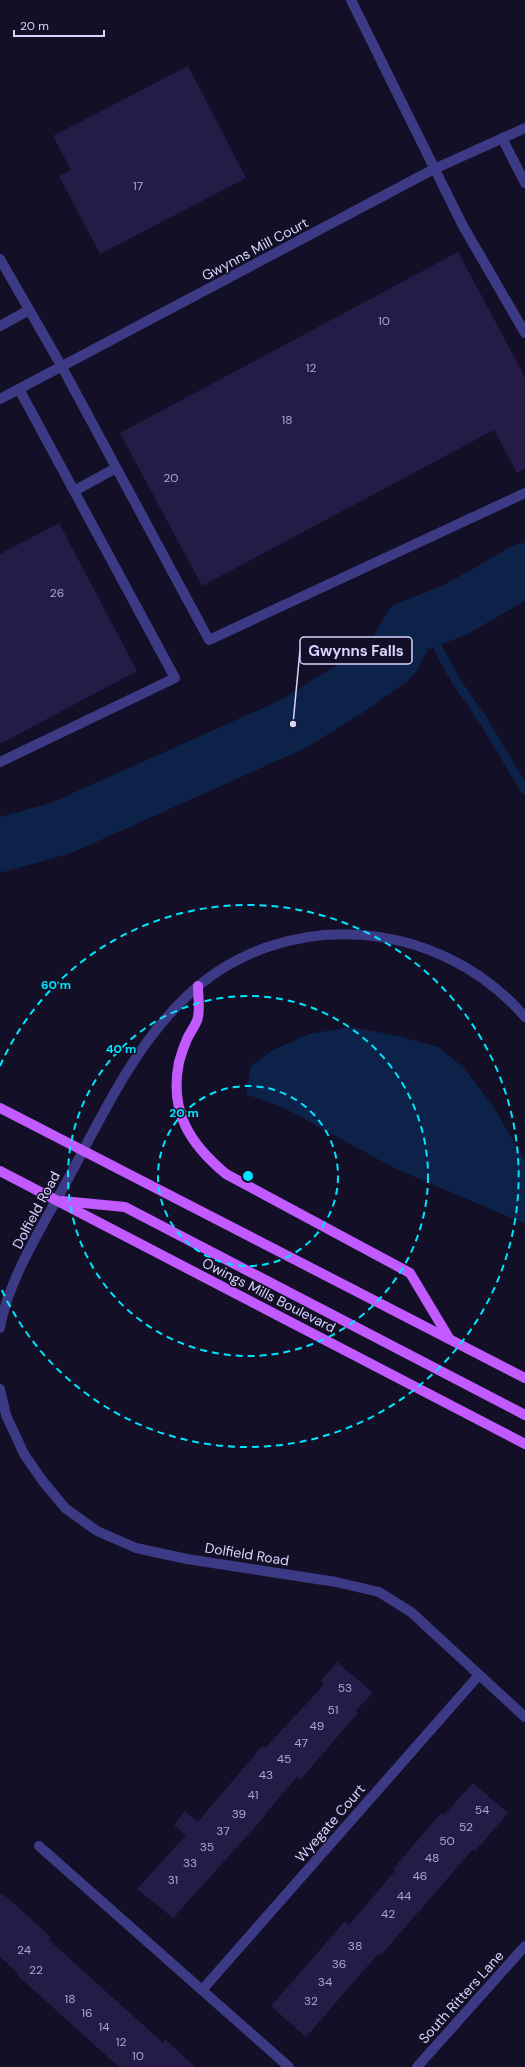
<svg xmlns="http://www.w3.org/2000/svg" width="525" height="2067" font-family="'DM Sans',sans-serif">
<style>
.water{fill:#0c2248}
.lines{fill:none;stroke-linecap:round;stroke-linejoin:round}
.stream{stroke:#0c2248;stroke-width:9}
.river{stroke:#0c2248;stroke-width:54}
.building{fill:#241b47}
.lane{stroke:#3d3a85;stroke-width:10}
.street{stroke:#3d3a85;stroke-width:10}
.primary{stroke:#c25bff;stroke-width:10}
.ring{fill:none;stroke:#00e5ff;stroke-width:2;stroke-dasharray:7 5}
.labels{text-anchor:middle;stroke-width:3;stroke-linejoin:round;paint-order:stroke}
.number-label{font-size:12px;fill:#aca6d1}
.street-label{font-size:14px;fill:#d9d4ff;stroke:#130f26}
.centre{fill:#00e5ff;stroke:#130f26;stroke-width:2}
.ring-label{font-size:12px;text-anchor:middle;font-weight:bold;fill:#00e5ff;stroke:#130f26;stroke-width:3;stroke-linejoin:round;paint-order:stroke}
.leader{fill:none;stroke:#d9d4ff;stroke-width:1.5}
.callout-dot{fill:#d9d4ff;stroke:#130f26;stroke-width:1.5}
.callout{fill:#130f26;stroke:#d9d4ff;stroke-width:1.5}
.callout-label{font-size:15px;text-anchor:middle;font-weight:bold;fill:#d9d4ff}
</style>
<rect width="100%" height="100%" fill="#130f26"/>
<path class="water" d="M 351,1027 L 399,1036 L 438,1047 L 464,1068 L 493,1106 L 525,1161 L 525,1224 L 394,1168 L 284,1108 L 246,1094 L 251,1066 L 273,1050 L 309,1034 Z"/>
<g class="lines">
<path class="stream" d="M 427,621 L 441,654 L 456,681 L 483,720 L 525,790"/>
<path class="river" d="M 0,845 L 61,828 L 293,724 L 348,690 L 392,659 L 409,628 L 455,610 L 525,570"/>
</g>
<g class="building">
<path d="M 188,66 L 246,178 L 100,254 L 59,176 L 71,170 L 53,136 Z"/>
<path d="M 458,252 L 525,377 L 525,469 L 517,473 L 494,430 L 202,586 L 120,433 Z"/>
<path d="M 59,523 L 137,671 L 0,744 L 0,554 Z"/>
<path d="M 337,1662 L 373,1693 L 356,1710 L 358,1713 L 300,1780 L 297,1777 L 265,1814 L 266,1815 L 173,1918 L 137,1889 L 186,1835 L 174,1825 L 185,1811 L 198,1822 L 262,1746 L 265,1748 L 324,1685 L 321,1681 Z"/>
<path d="M 473,1783 L 508,1813 L 475,1851 L 473,1849 L 381,1955 L 378,1954 L 306,2037 L 271,2006 L 345,1921 L 349,1925 L 395,1871 L 393,1869 L 441,1813 L 444,1815 Z"/>
<path d="M 2,1893 L 51,1937 L 49,1940 L 163,2043 L 165,2039 L 195,2067 L 119,2067 L 17,1975 L 18,1973 L 0,1957 L 0,1895 Z"/>
</g>
<g class="lines">
<g class="lane">
<path d="M 351,0 L 463,226 L 525,333"/>
<path d="M 502,138 L 525,183"/>
<path d="M 0,259 L 62,367 L 209,640 L 525,493"/>
<path d="M 0,326 L 29,310"/>
<path d="M 74,491 L 116,468"/>
<path d="M 0,762 L 175,678 L 19,389"/>
</g>
<g class="street">
<path d="M 0,399 L 434,169 L 525,128"/>
<path d="M 0,1328 C 8,1279 45,1222 68,1179 C 102,1116 134,1046 187,996 C 283,905 439,917 525,1017"/>
<path d="M 0,1389 L 6,1415 L 24,1454 L 42,1480 L 65,1508 L 97,1531 L 136,1548 L 187,1559 L 336,1582 L 379,1592 L 411,1612 L 525,1717"/>
<path d="M 39,1846 L 289,2067"/>
<path d="M 202,1990 L 479,1675"/>
<path d="M 417,2067 L 525,1946"/>
</g>
<g class="primary">
<path d="M 198,986 C 198,996 200,1008 198,1017 C 197,1024 190,1032 187,1039 C 184,1046 181,1055 179,1062 C 169,1112 190,1144 226,1174 L 410,1273 L 449,1338"/>
<path d="M 0,1108 L 525,1378"/>
<path d="M 0,1171 L 525,1444"/>
<path d="M 62,1201 L 125,1207 L 525,1415"/>
</g>
</g>
<g class="ring">
<circle cx="248" cy="1176" r="90"/>
<circle cx="248" cy="1176" r="180"/>
<path d="M0 1066A271 271 0 1 1 0 1286"/>
</g>
<g class="labels">
<g class="number-label">
<text x="138" y="190">17</text>
<text x="384" y="325">10</text>
<text x="311" y="372">12</text>
<text x="287" y="424">18</text>
<text x="171" y="482">20</text>
<text x="57" y="597">26</text>
<text x="345" y="1692">53</text>
<text x="333" y="1714">51</text>
<text x="317" y="1730">49</text>
<text x="301" y="1747">47</text>
<text x="284" y="1763">45</text>
<text x="266" y="1779">43</text>
<text x="253" y="1799">41</text>
<text x="482" y="1814">54</text>
<text x="239" y="1818">39</text>
<text x="466" y="1831">52</text>
<text x="223" y="1835">37</text>
<text x="447" y="1845">50</text>
<text x="207" y="1851">35</text>
<text x="432" y="1862">48</text>
<text x="190" y="1867">33</text>
<text x="420" y="1880">46</text>
<text x="173" y="1884">31</text>
<text x="404" y="1900">44</text>
<text x="388" y="1918">42</text>
<text x="355" y="1950">38</text>
<text x="24" y="1954">24</text>
<text x="339" y="1968">36</text>
<text x="36" y="1974">22</text>
<text x="325" y="1986">34</text>
<text x="70" y="2003">18</text>
<text x="311" y="2005">32</text>
<text x="87" y="2017">16</text>
<text x="104" y="2031">14</text>
<text x="121" y="2046">12</text>
<text x="138" y="2060">10</text>
</g>
<g class="street-label">
<text transform="translate(255 249) rotate(-28)" y="5">Gwynns Mill Court</text>
<text transform="translate(36 1210) rotate(-62)" y="5">Dolfield Road</text>
<text transform="translate(269 1295) rotate(27)" y="5">Owings Mills Boulevard</text>
<text transform="translate(247 1554) rotate(9)" y="5">Dolfield Road</text>
<text transform="translate(330 1823) rotate(-49)" y="5">Wyegate Court</text>
<text transform="translate(461 1997) rotate(-48)" y="5">South Ritters Lane</text>
</g>
</g>
<circle cx="248" cy="1176" r="6" class="centre"/>
<g class="ring-label">
<text x="56" y="989">60 m</text>
<text x="121" y="1053">40 m</text>
<text x="184" y="1117">20 m</text>
</g>
<path class="leader" d="M293 724L300 650"/>
<circle class="callout-dot" cx="293" cy="724" r="4"/>
<rect class="callout" x="300" y="637" width="112" height="27" rx="4"/>
<g class="callout-label">
<text x="356" y="656">Gwynns Falls</text>
</g>
<path d="M14 30v6h90v-6" fill="none" stroke="#d9d4ff" stroke-width="2"/>
<text x="20" y="30" font-size="12" fill="#d9d4ff" stroke="#130f26" stroke-width="3" paint-order="stroke">20 m</text>
</svg>
